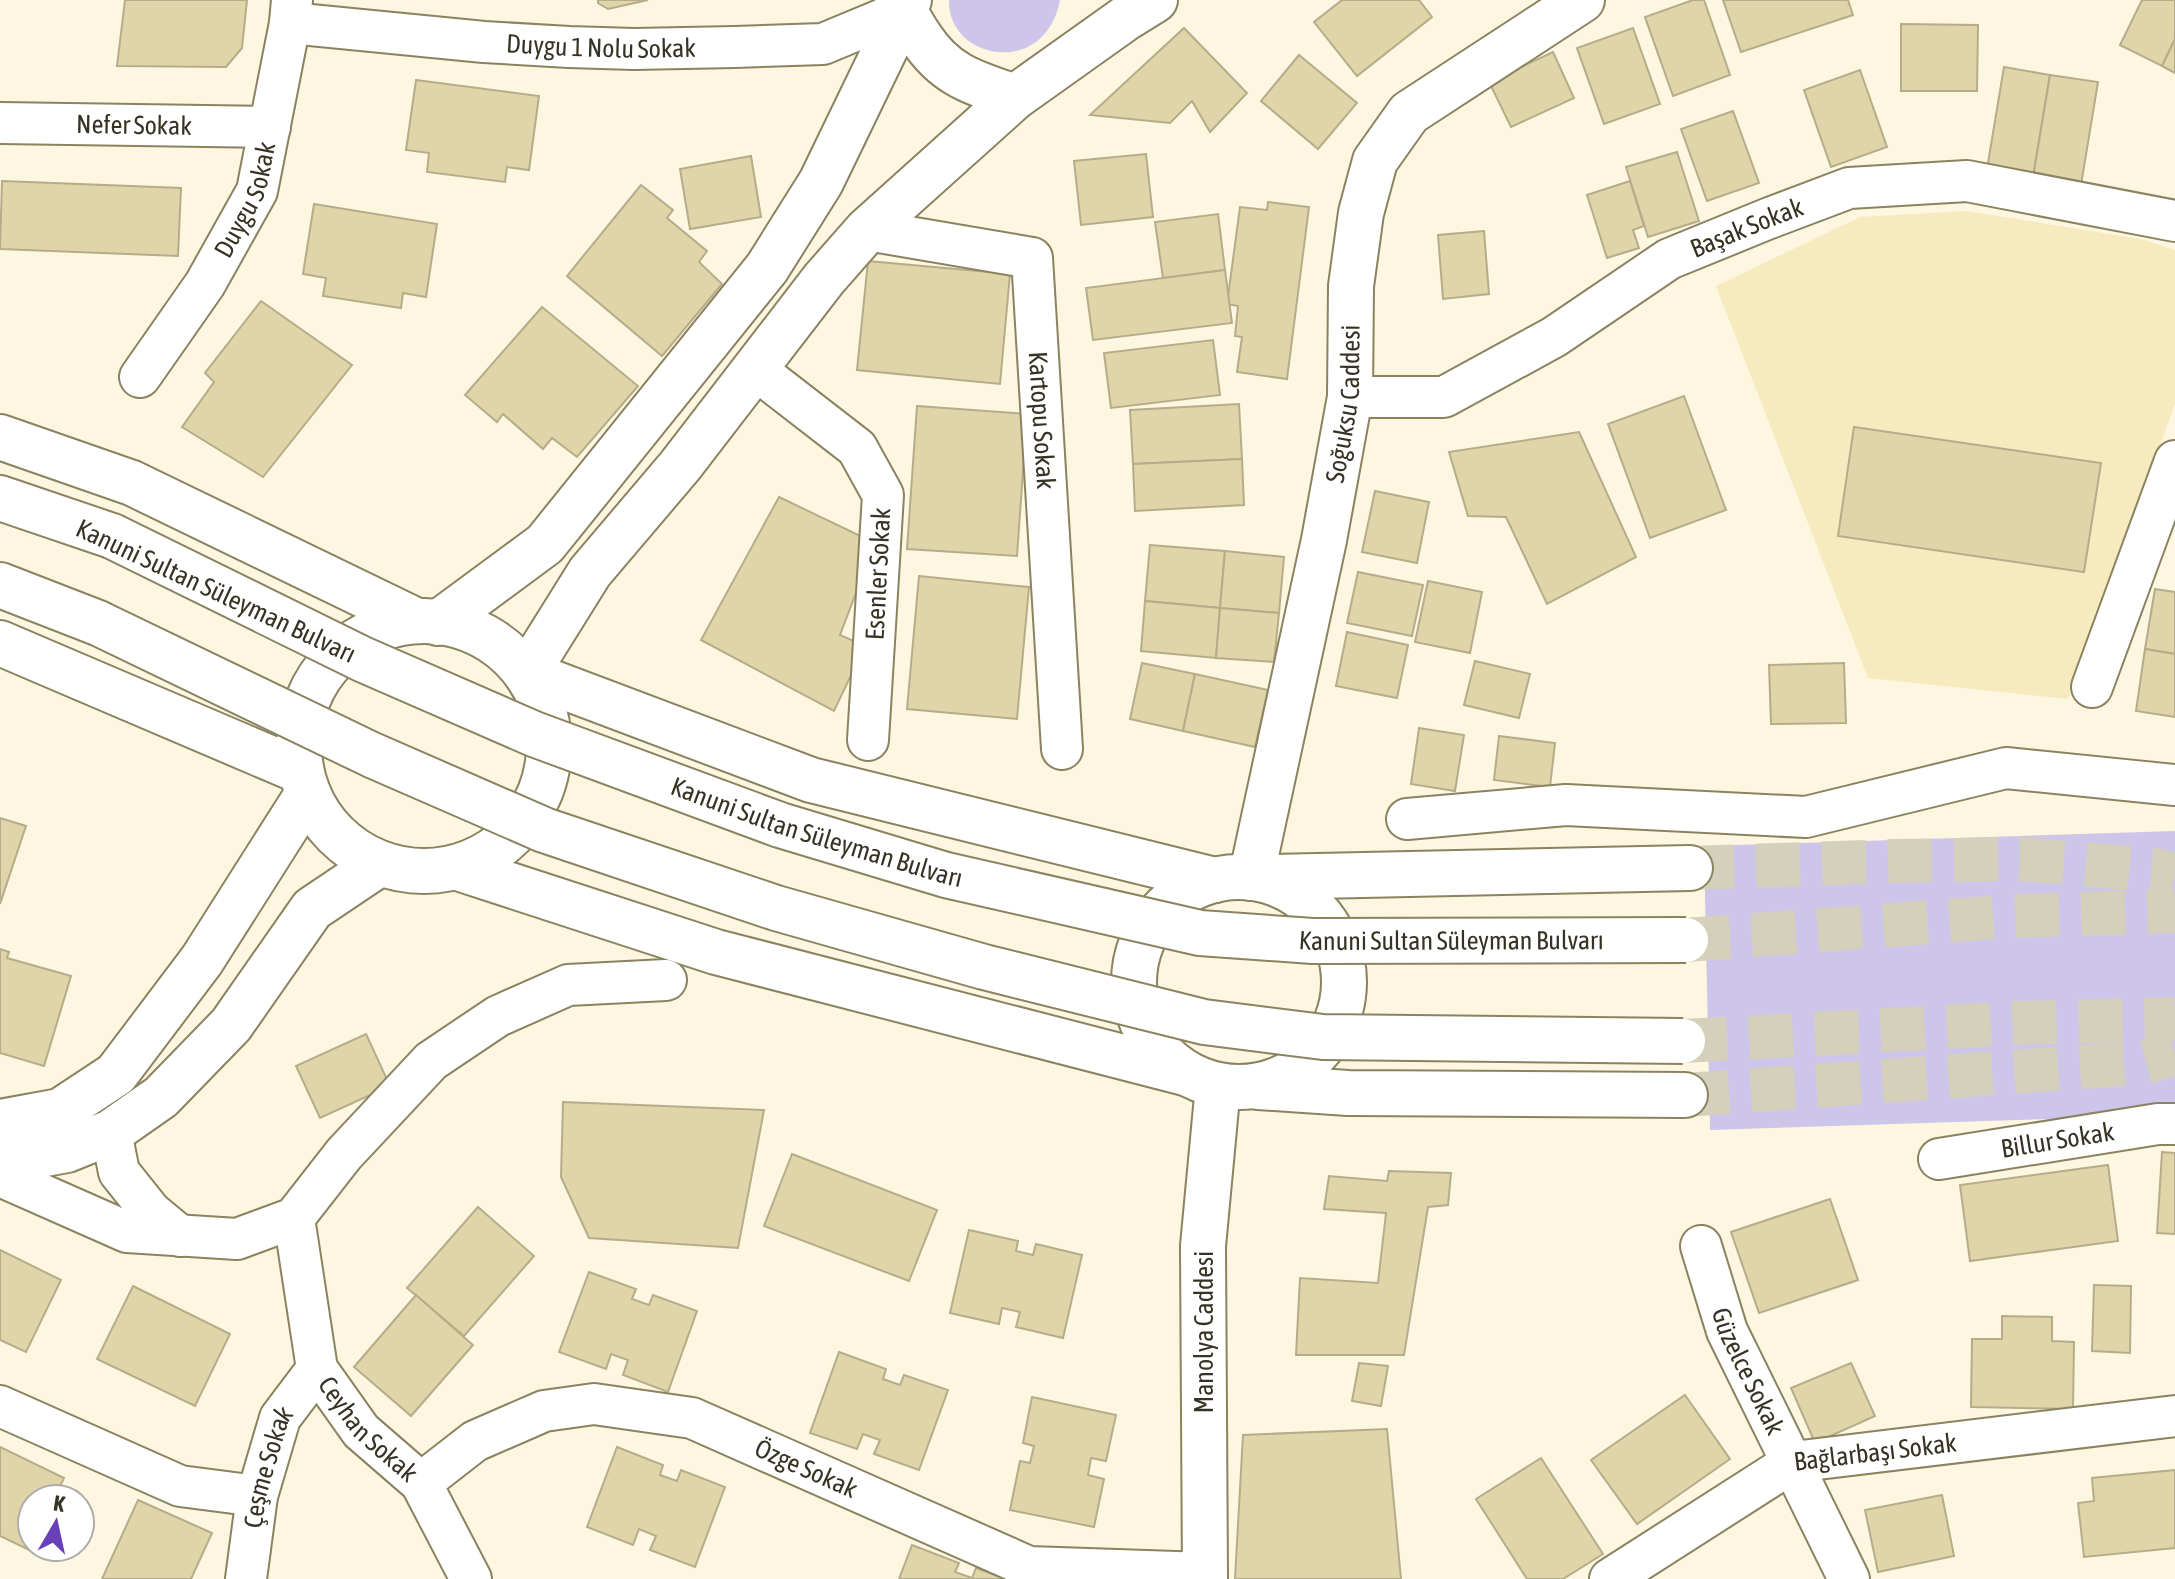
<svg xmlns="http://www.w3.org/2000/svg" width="2175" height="1579" font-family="'Asap Condensed',sans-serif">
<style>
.built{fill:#f6eabe}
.green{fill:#cdc5ea}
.building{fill:#e0d5a9;stroke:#b6ac89;stroke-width:2}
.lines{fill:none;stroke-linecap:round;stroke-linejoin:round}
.secondary-tunnel{stroke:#d5d0bb;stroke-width:44;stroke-dasharray:44 22;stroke-linecap:butt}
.primary-tunnel{stroke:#d5d0bb;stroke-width:44;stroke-dasharray:44 22;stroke-linecap:butt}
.street-casing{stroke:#8b8260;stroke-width:44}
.secondary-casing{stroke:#8b8260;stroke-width:48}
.primary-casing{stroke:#8b8260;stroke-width:48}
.street{stroke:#fff;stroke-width:40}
.secondary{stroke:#fff;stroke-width:44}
.primary{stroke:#fff;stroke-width:44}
.primary-bridge-casing{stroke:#8b8260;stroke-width:48;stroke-linecap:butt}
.primary-bridge{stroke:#fff;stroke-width:44}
.labels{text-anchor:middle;stroke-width:8;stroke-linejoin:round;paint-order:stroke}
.street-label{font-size:26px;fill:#363224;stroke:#fff}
</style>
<rect width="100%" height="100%" fill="#fdf7e1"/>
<path class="built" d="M 1967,211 L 2141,239 L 2175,250 L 2175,404 L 2068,699 L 1868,678 L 1716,286 L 1860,217 Z"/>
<g class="green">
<path d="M 949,0 L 1060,0 C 1045,79 947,60 949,0 Z"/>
<path d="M 2175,831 L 2175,1115 L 1710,1130 L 1704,846 Z"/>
</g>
<g class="building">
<path d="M 125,0 L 247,0 L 242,48 L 226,67 L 117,66 Z"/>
<path d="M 598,0 L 648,0 L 608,9 L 598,3 Z"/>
<path d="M 1342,0 L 1419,0 L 1432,17 L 1357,76 L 1314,22 Z"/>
<path d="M 1693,0 L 1704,0 L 1730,75 L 1673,96 L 1645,17 Z"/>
<path d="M 1723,0 L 1848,0 L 1853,15 L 1741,52 Z"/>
<path d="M 2142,0 L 2175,0 L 2175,39 L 2162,66 L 2120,45 Z"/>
<path d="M 1901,24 L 1978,25 L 1977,91 L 1901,91 Z"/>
<path d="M 1184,28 L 1247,93 L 1210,132 L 1192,101 L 1170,123 L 1090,115 Z"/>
<path d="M 1633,28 L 1660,104 L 1604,124 L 1577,48 Z"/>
<path d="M 2175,39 L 2175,73 L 2162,66 Z"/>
<path d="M 1553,52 L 1574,98 L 1511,127 L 1489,82 Z"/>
<path d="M 1299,55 L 1357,103 L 1318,149 L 1261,101 Z"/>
<path d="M 2004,67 L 2050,75 L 2033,177 L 1987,169 Z"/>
<path d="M 1860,70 L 1887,147 L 1831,167 L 1804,90 Z"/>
<path d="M 2050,75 L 2098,82 L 2081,185 L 2033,177 Z"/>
<path d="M 416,80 L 539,96 L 529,170 L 507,167 L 505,182 L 427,172 L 429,153 L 406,150 Z"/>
<path d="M 1733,111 L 1759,183 L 1707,201 L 1681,129 Z"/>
<path d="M 1677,152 L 1699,221 L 1648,237 L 1626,167 Z"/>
<path d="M 1146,154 L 1153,217 L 1081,225 L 1074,161 Z"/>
<path d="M 751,156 L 761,217 L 690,229 L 680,169 Z"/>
<path d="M 2,181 L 181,188 L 178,256 L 0,249 Z"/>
<path d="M 1630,181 L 1644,226 L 1633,230 L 1639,248 L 1607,258 L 1587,195 Z"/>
<path d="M 641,185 L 673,210 L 667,218 L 707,251 L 699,262 L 722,284 L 662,356 L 567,276 Z"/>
<path d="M 1268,202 L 1309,207 L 1287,379 L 1237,372 L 1242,337 L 1235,336 L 1238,306 L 1227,304 L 1240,207 L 1267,210 Z"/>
<path d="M 314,204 L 437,224 L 426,297 L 403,293 L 401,308 L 323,296 L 326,278 L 303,274 Z"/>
<path d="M 1218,214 L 1225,270 L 1163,278 L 1155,222 Z"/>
<path d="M 1484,231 L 1489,294 L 1443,299 L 1438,235 Z"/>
<path d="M 868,261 L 1010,274 L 1000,384 L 857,370 Z"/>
<path d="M 1225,270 L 1232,323 L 1093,340 L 1086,288 Z"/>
<path d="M 261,301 L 352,365 L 263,477 L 182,427 L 214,382 L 205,373 Z"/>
<path d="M 542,307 L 638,386 L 577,457 L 552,438 L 543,449 L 503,414 L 497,422 L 465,395 Z"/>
<path d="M 1213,340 L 1220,395 L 1111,408 L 1104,353 Z"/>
<path d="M 1684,396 L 1726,510 L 1650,538 L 1608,424 Z"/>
<path d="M 1239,404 L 1242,459 L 1133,464 L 1130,410 Z"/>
<path d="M 917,406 L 1027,414 L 1017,556 L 907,549 Z"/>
<path d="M 1854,427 L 2101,463 L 2084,572 L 1838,536 Z"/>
<path d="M 1579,432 L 1636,557 L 1547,604 L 1506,517 L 1468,516 L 1449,452 Z"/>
<path d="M 1242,459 L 1244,505 L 1135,511 L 1133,464 Z"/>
<path d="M 1375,491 L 1429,502 L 1417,563 L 1362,552 Z"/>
<path d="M 779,497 L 875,543 L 840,635 L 865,646 L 834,711 L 701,640 Z"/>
<path d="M 1150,545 L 1225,551 L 1220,608 L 1145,601 Z"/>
<path d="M 1225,551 L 1284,557 L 1279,613 L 1220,608 Z"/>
<path d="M 1358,572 L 1423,585 L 1412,636 L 1347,623 Z"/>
<path d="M 919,576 L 1029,587 L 1017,719 L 907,709 Z"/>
<path d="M 1428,581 L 1482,592 L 1470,653 L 1415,642 Z"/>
<path d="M 2155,589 L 2175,592 L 2175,654 L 2145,649 Z"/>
<path d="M 1145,601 L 1220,608 L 1216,658 L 1141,651 Z"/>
<path d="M 1220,608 L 1279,613 L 1274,662 L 1216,658 Z"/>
<path d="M 1347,632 L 1408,645 L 1397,698 L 1336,686 Z"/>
<path d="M 2145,649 L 2175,654 L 2175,717 L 2136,711 Z"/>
<path d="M 1475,661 L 1530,674 L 1519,718 L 1464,705 Z"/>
<path d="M 1142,663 L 1195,674 L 1183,731 L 1130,719 Z"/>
<path d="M 1844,663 L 1846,723 L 1771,724 L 1769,665 Z"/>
<path d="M 1195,674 L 1268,690 L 1255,747 L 1183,731 Z"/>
<path d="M 1419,728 L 1464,735 L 1455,791 L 1411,784 Z"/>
<path d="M 1499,736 L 1555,743 L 1550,787 L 1494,780 Z"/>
<path d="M 0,818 L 26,826 L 0,904 Z"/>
<path d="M 0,949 L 9,952 L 7,958 L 71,976 L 44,1066 L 0,1053 Z"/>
<path d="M 366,1034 L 390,1086 L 320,1118 L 296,1066 Z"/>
<path d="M 563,1102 L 764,1110 L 738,1248 L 589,1238 L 561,1177 Z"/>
<path d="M 2162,1152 L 2175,1153 L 2175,1234 L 2157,1233 Z"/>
<path d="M 792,1154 L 937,1210 L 909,1281 L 764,1226 Z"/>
<path d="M 2108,1165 L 2118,1241 L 1970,1261 L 1960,1185 Z"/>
<path d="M 1389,1171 L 1451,1173 L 1448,1205 L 1428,1207 L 1404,1355 L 1296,1355 L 1300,1278 L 1378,1283 L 1386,1213 L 1324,1209 L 1329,1176 L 1387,1181 Z"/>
<path d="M 1830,1199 L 1858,1280 L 1759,1313 L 1731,1232 Z"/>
<path d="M 478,1207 L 534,1256 L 464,1336 L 407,1288 Z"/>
<path d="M 969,1230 L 1018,1241 L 1016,1251 L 1033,1255 L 1036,1244 L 1082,1255 L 1063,1338 L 1016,1327 L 1020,1312 L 1002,1308 L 999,1324 L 950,1313 Z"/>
<path d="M 0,1250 L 61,1280 L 26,1352 L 0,1340 Z"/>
<path d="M 589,1272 L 636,1289 L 632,1299 L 649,1305 L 653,1295 L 697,1311 L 668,1392 L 623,1375 L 628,1360 L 611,1354 L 606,1369 L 559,1352 Z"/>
<path d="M 2094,1285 L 2131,1286 L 2130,1353 L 2092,1351 Z"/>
<path d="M 133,1286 L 230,1334 L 195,1406 L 97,1359 Z"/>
<path d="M 416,1295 L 473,1345 L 411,1416 L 354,1367 Z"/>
<path d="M 2002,1316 L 2052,1317 L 2052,1341 L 2074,1342 L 2073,1409 L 1971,1407 L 1972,1339 L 2002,1339 Z"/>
<path d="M 839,1352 L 886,1369 L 883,1379 L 900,1385 L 904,1375 L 948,1390 L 919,1470 L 874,1454 L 880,1440 L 863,1434 L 857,1449 L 810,1433 Z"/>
<path d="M 1359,1363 L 1388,1366 L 1381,1406 L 1352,1401 Z"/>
<path d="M 1851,1363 L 1875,1416 L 1815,1443 L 1791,1388 Z"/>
<path d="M 1685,1395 L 1730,1459 L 1637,1524 L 1591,1460 Z"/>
<path d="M 1032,1397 L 1116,1415 L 1106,1461 L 1091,1458 L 1088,1475 L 1104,1479 L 1094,1527 L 1010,1510 L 1020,1461 L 1030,1463 L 1034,1446 L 1023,1443 Z"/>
<path d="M 1387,1429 L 1401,1579 L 1235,1579 L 1243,1435 Z"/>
<path d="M 0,1447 L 64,1478 L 54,1499 L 32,1499 L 32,1544 L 29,1550 L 0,1536 Z"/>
<path d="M 617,1447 L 663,1465 L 660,1475 L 677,1481 L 681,1470 L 725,1487 L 695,1567 L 650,1550 L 656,1536 L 639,1529 L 633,1545 L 587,1527 Z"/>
<path d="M 1541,1458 L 1603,1554 L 1563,1579 L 1527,1579 L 1476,1499 Z"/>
<path d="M 2175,1470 L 2175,1548 L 2084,1557 L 2078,1503 L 2094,1501 L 2092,1478 Z"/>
<path d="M 1942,1495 L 1954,1556 L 1878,1572 L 1865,1510 Z"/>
<path d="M 138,1500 L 212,1533 L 191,1579 L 102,1579 Z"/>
<path d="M 912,1545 L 959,1563 L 955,1572 L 972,1578 L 976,1568 L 1006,1579 L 899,1579 Z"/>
</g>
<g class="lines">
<g class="secondary-tunnel">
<path d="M 1690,868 L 1892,861 L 2020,859 L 2154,870 L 2175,875"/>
<path d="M 1685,1095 L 2140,1063 L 2175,1054"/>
</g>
<g class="primary-tunnel">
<path d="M 1686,940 L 2013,916 L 2175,911"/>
<path d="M 1683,1041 L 2016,1023 L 2175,1019"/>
</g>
<defs>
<g id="street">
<path id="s1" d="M 290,23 L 484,42 L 569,47 L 634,49 L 735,47 L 823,44 L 905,10"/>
<path id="s2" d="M 0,123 L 270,127"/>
<path id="s3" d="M 867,230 L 1032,258 L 1062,749"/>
<path d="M 755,369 L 857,448 L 883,495 L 868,740"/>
<path id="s4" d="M 140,377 L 205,284 L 257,191 L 290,23 L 292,0"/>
<path id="s5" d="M 1350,397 L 1444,397 L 1554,337 L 1669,259 L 1767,219 L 1849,188 L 1967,181 L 2175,221"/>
<path d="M 2092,687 L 2175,461"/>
<path d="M 1407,819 L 1566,805 L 1806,817 L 2006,768 L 2175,785"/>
<path d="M 111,1132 L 119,1172 L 151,1212 L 180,1236"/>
<path id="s6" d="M 1939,1159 L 2158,1124 L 2175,1124"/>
<path d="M 0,1176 L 127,1232 L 237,1239 L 294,1218 L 344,1154 L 431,1061 L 498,1016 L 568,985 L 666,980"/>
<path id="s7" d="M 294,1218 L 317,1369 L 361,1431 L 421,1483 L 471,1579"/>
<path id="s8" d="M 1701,1246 L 1727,1331 L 1849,1579"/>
<path d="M 0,1406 L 180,1486 L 257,1496"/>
<path id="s9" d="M 421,1483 L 475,1441 L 544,1411 L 594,1404 L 692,1418 L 1029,1567 L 1205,1573"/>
<path id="s10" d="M 246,1579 L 257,1496 L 280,1418 L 317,1369"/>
<path id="s11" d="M 1610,1579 L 1793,1462 L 2175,1416"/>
</g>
<g id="secondary">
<path d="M 897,0 C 906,12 912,25 921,38 C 946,76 974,83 1015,97"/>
<path d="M 438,623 L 545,544 L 767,268 L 821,182 L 909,0"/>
<path d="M 527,673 L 590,572 L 680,466 L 824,279 L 867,230 L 1015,97 L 1126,18 L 1155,0"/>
<path id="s12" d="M 1251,878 L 1324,540 L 1350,397 L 1351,286 L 1361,213 L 1375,161 L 1409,113 L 1582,0"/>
<path d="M 0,1122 L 60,1111 L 116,1074 L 202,960 L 308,793"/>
<path d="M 0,1159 L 12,1160 L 67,1150 L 111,1132 L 161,1097 L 231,1025 L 312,909 L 379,864"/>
<path d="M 1205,1579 L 1203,1246 L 1218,1086"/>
</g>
<g id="primary">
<path d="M 0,437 L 132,483 L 417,621"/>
<path d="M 0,498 L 112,536"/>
<path d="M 0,585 L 98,623"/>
<circle cx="424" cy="746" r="125"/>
<path d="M 0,643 L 300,771"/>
<path d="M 527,673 L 811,780 L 1215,880"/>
<path d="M 458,868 L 716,952 L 1185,1073"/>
<path d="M 1265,877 L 1690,868"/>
<circle cx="1239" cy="982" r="105"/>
<path d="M 1258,1087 L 1348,1093 L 1685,1095"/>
</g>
</defs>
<use href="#street" class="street-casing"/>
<use href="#secondary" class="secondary-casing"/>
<use href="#primary" class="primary-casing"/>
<use href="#street" class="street"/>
<use href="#secondary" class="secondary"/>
<use href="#primary" class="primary"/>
<defs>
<g id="primary-bridge">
<path id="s13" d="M 112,536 L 362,659 L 534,734 L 780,825 L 946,875 L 1200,933 L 1313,941 L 1686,940"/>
<path d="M 98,623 L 372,755 L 544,830 L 776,908 L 984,967 L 1204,1022 L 1323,1037 L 1683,1041"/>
</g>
</defs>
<use href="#primary-bridge" class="primary-bridge-casing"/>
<use href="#primary-bridge" class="primary-bridge"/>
</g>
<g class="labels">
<g class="street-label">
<text dy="9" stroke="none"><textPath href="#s1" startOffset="312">Duygu 1 Nolu Sokak</textPath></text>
<text dy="9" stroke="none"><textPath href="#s2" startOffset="134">Nefer Sokak</textPath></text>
<text dy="9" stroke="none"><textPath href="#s4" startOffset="208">Duygu Sokak</textPath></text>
<text dy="9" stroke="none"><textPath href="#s5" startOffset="442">Başak Sokak</textPath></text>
<text dy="9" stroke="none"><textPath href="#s12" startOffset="484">Soğuksu Caddesi</textPath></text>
<text dy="9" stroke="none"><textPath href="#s3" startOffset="330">Kartopu Sokak</textPath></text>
<text transform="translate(878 574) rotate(-87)" y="9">Esenler Sokak</text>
<text transform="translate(216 591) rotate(25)" y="9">Kanuni Sultan Süleyman Bulvarı</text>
<text dy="9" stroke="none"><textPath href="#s13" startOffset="766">Kanuni Sultan Süleyman Bulvarı</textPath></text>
<text dy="9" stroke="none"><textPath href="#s13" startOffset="1414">Kanuni Sultan Süleyman Bulvarı</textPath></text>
<text dy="9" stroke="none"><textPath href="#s6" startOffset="120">Billur Sokak</textPath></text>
<text transform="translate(1204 1332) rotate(-90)" y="9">Manolya Caddesi</text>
<text dy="9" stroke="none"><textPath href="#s8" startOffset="134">Güzelce Sokak</textPath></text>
<text dy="9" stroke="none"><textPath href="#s7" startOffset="232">Ceyhan Sokak</textPath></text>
<text dy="9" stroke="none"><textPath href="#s11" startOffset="300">Bağlarbaşı Sokak</textPath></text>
<text dy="9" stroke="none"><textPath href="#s9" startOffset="418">Özge Sokak</textPath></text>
<text dy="9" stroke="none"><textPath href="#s10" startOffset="114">Çeşme Sokak</textPath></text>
</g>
</g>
<g transform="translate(56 1523) rotate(9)"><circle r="38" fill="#ffffff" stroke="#afada7" stroke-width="2"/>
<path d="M0-6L14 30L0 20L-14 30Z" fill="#6940b8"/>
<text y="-12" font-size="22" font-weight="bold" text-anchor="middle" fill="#363224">K</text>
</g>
</svg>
